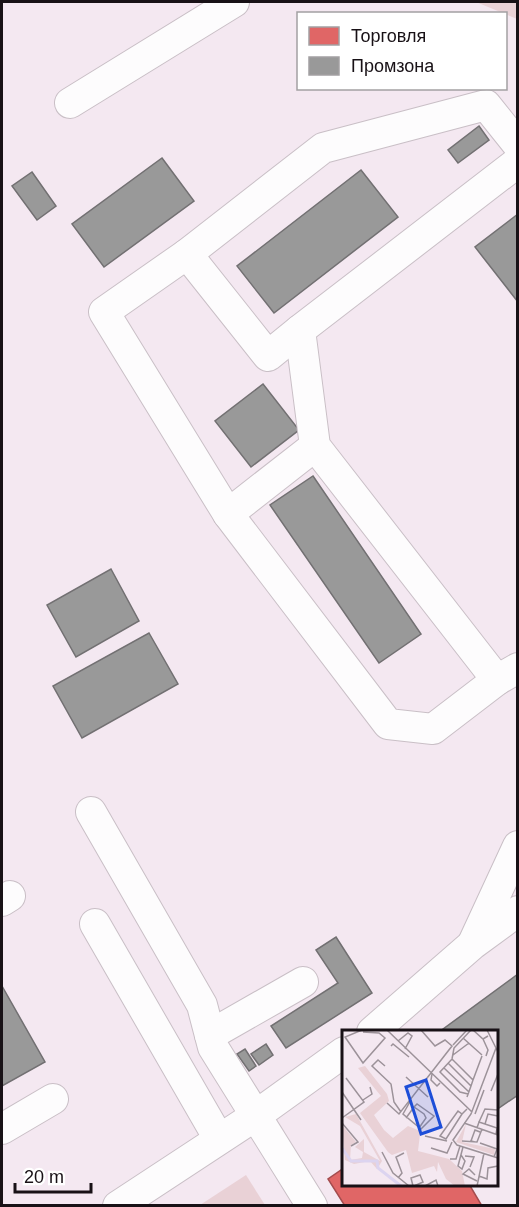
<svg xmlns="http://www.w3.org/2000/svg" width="519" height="1207" font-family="Arial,sans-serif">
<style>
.green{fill:#e9d1d6}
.shops{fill:#e06666;stroke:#a44c4e;stroke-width:1.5}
.industry{fill:#999;stroke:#727072;stroke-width:1.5}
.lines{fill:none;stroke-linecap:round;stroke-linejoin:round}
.minor-casing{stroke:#c9bfc6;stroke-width:32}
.minor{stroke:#fdfcfd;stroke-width:30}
.inset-river{fill:none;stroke:#dcd4f0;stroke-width:3}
.inset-road{fill:none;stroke:#9c9299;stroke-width:1.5}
.view{fill:#1d4ed8;fill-opacity:0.15;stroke:#1d4ed8;stroke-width:3}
.inset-edge{fill:none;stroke:#181116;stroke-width:3}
</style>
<rect width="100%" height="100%" fill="#f4e8f1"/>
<g class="green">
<path d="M 476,2 L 517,2 L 517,19 Z"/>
<path d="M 246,1175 L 265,1205 L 200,1205 Z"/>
</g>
<path class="shops" d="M 344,1168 L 344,1184 L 469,1184 L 482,1206 L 345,1206 L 328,1179 Z"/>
<g class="industry">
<path d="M 479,126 L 489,140 L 458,163 L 448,150 Z"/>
<path d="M 162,158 L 194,201 L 104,267 L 72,224 Z"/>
<path d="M 361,170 L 398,217 L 274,313 L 237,266 Z"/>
<path d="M 32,172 L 56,206 L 37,220 L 12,186 Z"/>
<path d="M 518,214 L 518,302 L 475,247 Z"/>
<path d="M 263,384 L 299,430 L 251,467 L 215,421 Z"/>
<path d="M 313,476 L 421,634 L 379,663 L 270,505 Z"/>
<path d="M 111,569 L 139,621 L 76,657 L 47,605 Z"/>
<path d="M 149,633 L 178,684 L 82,738 L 53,686 Z"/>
<path d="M 336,937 L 372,993 L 286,1048 L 271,1026 L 338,983 L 316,950 Z"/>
<path d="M 518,974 L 518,1095 L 496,1110 L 496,1032 L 439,1032 Z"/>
<path d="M 2,986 L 45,1062 L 2,1086 Z"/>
<path d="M 266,1044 L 273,1055 L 259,1065 L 251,1054 Z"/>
<path d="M 245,1049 L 256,1066 L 249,1071 L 237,1054 Z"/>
</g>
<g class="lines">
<defs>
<g id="minor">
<path d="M 70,103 L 234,2"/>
<path d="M 518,162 L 300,330 L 315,446 L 497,680 L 518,668"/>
<path d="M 187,254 L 268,356 L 300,330"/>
<path d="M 228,514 L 315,446"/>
<path d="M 497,680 L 433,729 L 388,724 L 228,514 L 104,312 L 187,254 L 323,148 L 486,105 L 518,145"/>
<path d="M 91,812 L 202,1005 L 213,1047 L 312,1206"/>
<path d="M 2,901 L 10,896"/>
<path d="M 95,924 L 219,1139"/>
<path d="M 474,941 L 518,846"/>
<path d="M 372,1032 L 473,944 L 518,911"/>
<path d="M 210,1035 L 303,982"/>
<path d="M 2,1129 L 53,1099"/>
<path d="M 118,1206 L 255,1116 L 344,1052"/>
</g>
</defs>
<use href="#minor" class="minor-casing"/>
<use href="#minor" class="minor"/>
</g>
<g transform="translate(342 1030)">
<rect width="156" height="156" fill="#f4e8f1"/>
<path d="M 23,36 L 45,64 L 47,71 L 32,85 L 42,100 L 51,108 L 66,96 L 83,103 L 78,104 L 76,121 L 107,129 L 120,141 L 123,156 L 113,156 L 104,149 L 96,132 L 95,142 L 92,136 L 70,143 L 64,120 L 50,125 L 46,122 L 18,83 L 39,66 L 16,38 ZM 14,84 L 38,127 L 40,131 L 35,139 L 28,131 L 12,134 L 3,130 L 0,95 L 14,112 L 9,115 L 8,130 L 20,128 L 21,122 L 13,117 L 22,109 L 22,122 L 38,131 L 18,96 L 3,87 ZM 124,94 L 120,112 L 153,119 L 152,125 L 114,112 Z" fill="#e9d1d6"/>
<path class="inset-river" d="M 0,118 L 9,131 L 35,131 L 36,138 L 59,156"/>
<path class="inset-road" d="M 20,0 L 3,7 L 21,33 L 43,8 L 37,3 L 21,2M 45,0 L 130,82M 131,0 L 141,9 L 146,6M 145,0 L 156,22M 121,8 L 140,25M 141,9 L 146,20 L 144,26M 56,11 L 66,3 L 70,6 L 63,19M 111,15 L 125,0M 49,16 L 51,14 L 67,27M 154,18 L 129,84 L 111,110 L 115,115 L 156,128M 111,25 L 127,13M 110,29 L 112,18 L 129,0M 106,33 L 129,56M 43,36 L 36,30 L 30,36 L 49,54 L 52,72 L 59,82M 102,38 L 127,62M 90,44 L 89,50 L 95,56 L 98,53M 64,47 L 86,67M 131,50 L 140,26M 149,61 L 156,44M 0,62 L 19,90M 125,67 L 129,56 L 131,50 L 110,29 L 98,42 L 118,62 L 126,64M 21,70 L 30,64 L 28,57M 69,70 L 61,84 L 79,99 L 92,86 L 75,74 L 72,77M 45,73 L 57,84 L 110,16 L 103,10 L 93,16 L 79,0M 120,84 L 104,109 L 98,106 L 116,81 L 120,84 L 125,79M 133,84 L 142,60M 0,88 L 22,72 L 4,48M 64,88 L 72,77 L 82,84 L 84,88 L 77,98M 137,92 L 143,79 L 156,80M 0,93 L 16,112 L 9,116M 122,93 L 156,105M 143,94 L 146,84 L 156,86M 135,98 L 137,92 L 155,98 L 154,104M 83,106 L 105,111M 120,111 L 135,112 L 140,99M 133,112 L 129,111 L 133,100 L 138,102M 138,113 L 155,119 L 152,127M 89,118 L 105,123 L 110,112M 40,122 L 51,143 L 67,156M 119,125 L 123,131 L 120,139 L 116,136 L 121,117M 123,126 L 132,127 L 128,137M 108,129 L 114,129 L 118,116M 133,145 L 127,139 L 121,144 L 135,151M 137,146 L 145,149 L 146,138 L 156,136M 56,148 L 60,143 L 54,127 L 62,123M 71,156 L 69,148 L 78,145 L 81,152 L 72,156M 83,156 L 94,150 L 96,156M 135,156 L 142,123"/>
<path class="view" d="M 84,50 L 99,97 L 79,104 L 64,57 Z"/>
<rect width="156" height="156" class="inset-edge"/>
</g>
<rect width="519" height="1207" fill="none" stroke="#181116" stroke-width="6"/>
<rect x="297" y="12" width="210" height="78" fill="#ffffff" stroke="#a3a0a2" stroke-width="1.5"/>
<rect x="309" y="27" width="30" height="18" fill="#e06666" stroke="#a3a0a2" stroke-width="1.5"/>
<text x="351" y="42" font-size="18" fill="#181116">Торговля</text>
<rect x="309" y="57" width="30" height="18" fill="#999999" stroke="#a3a0a2" stroke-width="1.5"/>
<text x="351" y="72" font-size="18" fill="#181116">Промзона</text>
<path d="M15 1183v9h76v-9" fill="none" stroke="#181116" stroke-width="3"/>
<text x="24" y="1183" font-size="18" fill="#181116" stroke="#ffffff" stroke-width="4.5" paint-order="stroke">20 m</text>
</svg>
